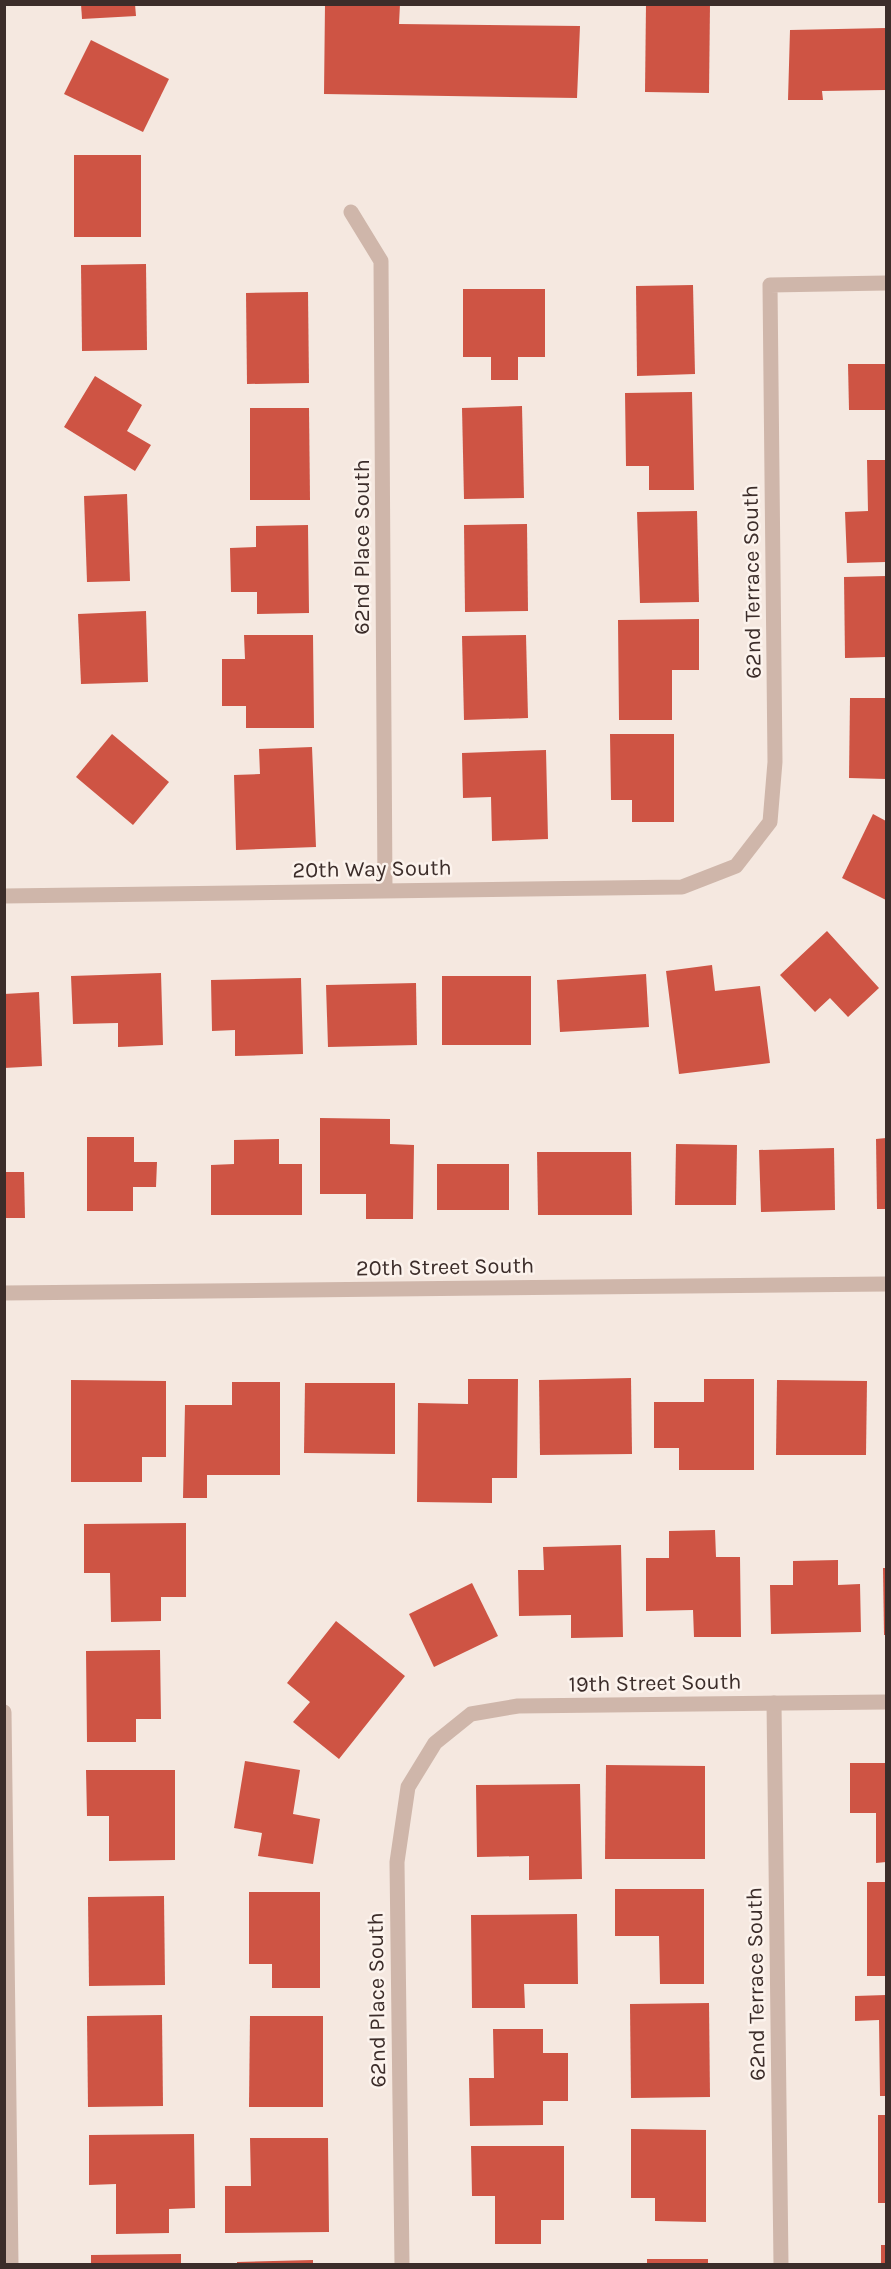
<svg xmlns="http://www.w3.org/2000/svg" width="891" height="2269" font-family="Karla,sans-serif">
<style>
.building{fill:#ce5444}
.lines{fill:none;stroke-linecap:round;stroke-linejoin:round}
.street{stroke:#cfb6aa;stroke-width:15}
.labels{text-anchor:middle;stroke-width:5;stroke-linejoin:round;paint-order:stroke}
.street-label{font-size:22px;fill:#3c2d2a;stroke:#fcf3ed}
</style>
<rect width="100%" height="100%" fill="#f5e8e0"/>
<g class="building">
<path d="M 81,4 L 135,4 L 136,16 L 82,19 Z"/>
<path d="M 325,4 L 400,4 L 399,24 L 580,26 L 577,98 L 324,94 Z"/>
<path d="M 646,4 L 710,4 L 709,93 L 645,92 Z"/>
<path d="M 886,28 L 886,90 L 822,91 L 823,100 L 788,100 L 790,30 Z"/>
<path d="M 91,40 L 169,79 L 143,132 L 64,94 Z"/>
<rect x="74" y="155" width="67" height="82"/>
<path d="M 146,264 L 147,350 L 82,351 L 81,265 Z"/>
<path d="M 693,285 L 695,374 L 637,376 L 636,286 Z"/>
<path d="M 463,289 L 545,289 L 545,357 L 518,357 L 518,380 L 491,380 L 491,357 L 463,357 Z"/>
<path d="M 308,292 L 309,383 L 247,384 L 246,293 Z"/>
<path d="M 848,364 L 886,364 L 886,410 L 849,410 Z"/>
<path d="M 95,376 L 142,405 L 127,431 L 151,445 L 135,471 L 64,427 Z"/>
<path d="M 692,392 L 694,490 L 649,490 L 649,466 L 626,466 L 625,393 Z"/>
<path d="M 522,406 L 524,498 L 464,499 L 462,408 Z"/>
<path d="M 250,408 L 309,408 L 310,500 L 250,500 Z"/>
<path d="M 867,460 L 886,460 L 886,562 L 847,563 L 845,512 L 868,511 Z"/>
<path d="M 127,494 L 130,581 L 87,582 L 84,496 Z"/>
<path d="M 697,511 L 699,602 L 640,603 L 637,512 Z"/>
<path d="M 527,524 L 528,611 L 465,612 L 464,525 Z"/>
<path d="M 308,525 L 309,613 L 257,614 L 257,592 L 231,592 L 230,548 L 256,547 L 256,526 Z"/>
<path d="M 886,576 L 886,657 L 845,658 L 844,577 Z"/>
<path d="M 146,611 L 148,682 L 81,684 L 78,614 Z"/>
<path d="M 699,619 L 699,670 L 672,670 L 672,720 L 619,720 L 618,620 Z"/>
<path d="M 244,635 L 313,635 L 314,728 L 246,728 L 246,706 L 222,706 L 222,659 L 245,659 Z"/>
<path d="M 526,635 L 528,718 L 464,720 L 462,636 Z"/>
<path d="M 850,698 L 886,698 L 886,779 L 849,778 Z"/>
<path d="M 112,734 L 169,782 L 133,825 L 76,777 Z"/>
<path d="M 610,734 L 674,734 L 674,822 L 632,822 L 632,800 L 611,800 Z"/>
<path d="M 312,747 L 316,847 L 236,850 L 234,775 L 260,774 L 259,749 Z"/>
<path d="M 546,750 L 548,839 L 492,841 L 491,797 L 463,798 L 462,753 Z"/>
<path d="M 873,814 L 886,821 L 886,900 L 842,878 Z"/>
<path d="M 827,931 L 879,988 L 848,1017 L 830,998 L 815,1012 L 780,975 Z"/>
<path d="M 712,965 L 715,991 L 760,986 L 770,1063 L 679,1074 L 666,971 Z"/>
<path d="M 161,973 L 163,1045 L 118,1047 L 118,1023 L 73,1024 L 71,976 Z"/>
<path d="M 646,974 L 649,1027 L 560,1032 L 557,980 Z"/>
<rect x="442" y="976" width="89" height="69"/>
<path d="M 301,978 L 303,1054 L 235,1056 L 235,1030 L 212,1031 L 211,980 Z"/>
<path d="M 416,983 L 417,1045 L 328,1047 L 326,985 Z"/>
<path d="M 39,992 L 42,1066 L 4,1068 L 4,994 Z"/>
<path d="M 320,1118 L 390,1119 L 390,1144 L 414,1145 L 413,1219 L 366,1219 L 366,1194 L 320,1194 Z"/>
<path d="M 87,1137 L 134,1137 L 134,1162 L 157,1162 L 156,1187 L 133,1187 L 133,1211 L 87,1211 Z"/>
<path d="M 886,1138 L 886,1209 L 877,1209 L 876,1139 Z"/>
<path d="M 279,1139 L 279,1164 L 302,1164 L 302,1215 L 211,1215 L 211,1165 L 234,1164 L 234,1140 Z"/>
<path d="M 676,1144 L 737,1145 L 736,1205 L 675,1205 Z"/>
<path d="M 834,1148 L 835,1210 L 761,1212 L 759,1150 Z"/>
<path d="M 537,1152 L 631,1152 L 632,1215 L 538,1215 Z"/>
<rect x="437" y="1164" width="72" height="46"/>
<path d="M 4,1172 L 24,1172 L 25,1218 L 4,1218 Z"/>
<path d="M 631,1378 L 632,1454 L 540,1455 L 539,1380 Z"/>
<path d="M 468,1379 L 518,1379 L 517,1478 L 492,1478 L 492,1503 L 417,1502 L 418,1403 L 468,1404 Z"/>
<path d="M 704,1379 L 754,1379 L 754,1470 L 679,1470 L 679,1448 L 654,1448 L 654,1402 L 704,1402 Z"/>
<path d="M 71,1380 L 166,1381 L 166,1457 L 142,1457 L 142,1482 L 71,1482 Z"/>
<path d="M 777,1380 L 867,1381 L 866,1455 L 776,1455 Z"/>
<path d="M 232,1382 L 280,1382 L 280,1475 L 207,1475 L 207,1498 L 183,1498 L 185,1405 L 232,1405 Z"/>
<path d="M 305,1383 L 395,1383 L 395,1454 L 304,1453 Z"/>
<path d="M 186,1523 L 186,1597 L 161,1597 L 161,1621 L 111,1622 L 110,1573 L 84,1573 L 84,1524 Z"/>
<path d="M 715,1530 L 716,1557 L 740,1557 L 741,1637 L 694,1637 L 693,1610 L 646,1611 L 646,1558 L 669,1558 L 669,1531 Z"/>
<path d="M 621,1545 L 623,1637 L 571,1638 L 571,1615 L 519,1616 L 518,1570 L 544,1570 L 543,1547 Z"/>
<path d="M 838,1560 L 838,1585 L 860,1584 L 861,1632 L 771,1634 L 770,1585 L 793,1585 L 793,1561 Z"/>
<path d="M 883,1568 L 886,1568 L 886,1635 L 884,1635 Z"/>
<path d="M 472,1583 L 498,1636 L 434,1667 L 409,1614 Z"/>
<path d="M 336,1621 L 405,1676 L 339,1759 L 293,1722 L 310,1702 L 287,1683 Z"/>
<path d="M 160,1650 L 161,1719 L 136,1719 L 136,1742 L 87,1742 L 86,1651 Z"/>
<path d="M 245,1761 L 300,1770 L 293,1814 L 320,1819 L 313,1864 L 258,1856 L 262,1833 L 234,1828 Z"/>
<path d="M 850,1763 L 886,1763 L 886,1862 L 876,1863 L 876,1813 L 850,1813 Z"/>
<path d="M 606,1765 L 705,1766 L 705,1859 L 605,1859 Z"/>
<path d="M 86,1770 L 175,1770 L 175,1860 L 109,1861 L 109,1816 L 87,1816 Z"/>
<path d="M 580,1784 L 582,1879 L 529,1880 L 529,1856 L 477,1857 L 476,1785 Z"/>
<rect x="867" y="1882" width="19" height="94"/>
<path d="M 615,1889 L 704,1889 L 704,1984 L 660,1984 L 659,1936 L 615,1936 Z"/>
<path d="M 249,1892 L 320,1892 L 320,1988 L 272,1988 L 272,1964 L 249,1964 Z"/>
<path d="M 164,1896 L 165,1985 L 89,1986 L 88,1897 Z"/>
<path d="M 577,1914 L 578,1984 L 524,1984 L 525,2008 L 472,2008 L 471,1915 Z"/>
<path d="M 886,1995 L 886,2096 L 880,2096 L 879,2020 L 855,2021 L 855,1996 Z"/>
<path d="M 709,2003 L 710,2097 L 631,2098 L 630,2004 Z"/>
<path d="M 162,2015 L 163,2106 L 88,2107 L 87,2016 Z"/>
<path d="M 250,2016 L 323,2016 L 323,2107 L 249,2107 Z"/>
<path d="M 493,2029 L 543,2029 L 543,2053 L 568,2053 L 568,2101 L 543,2101 L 543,2125 L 470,2126 L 469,2078 L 494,2078 Z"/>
<rect x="878" y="2115" width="8" height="88"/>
<path d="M 631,2129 L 706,2130 L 706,2222 L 655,2221 L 655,2198 L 631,2198 Z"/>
<path d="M 194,2134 L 195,2208 L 169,2209 L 169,2233 L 116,2234 L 116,2184 L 89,2185 L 89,2135 Z"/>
<path d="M 250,2138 L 328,2138 L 329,2232 L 225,2233 L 225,2186 L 251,2186 Z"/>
<path d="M 471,2146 L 564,2146 L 564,2220 L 541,2220 L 541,2244 L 495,2244 L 495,2196 L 472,2196 Z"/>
<rect x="881" y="2245" width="5" height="19"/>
<path d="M 181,2254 L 181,2264 L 91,2264 L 91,2255 Z"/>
<rect x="647" y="2259" width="61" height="5"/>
<path d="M 313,2260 L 313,2264 L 237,2264 L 237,2262 Z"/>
</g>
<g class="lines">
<g class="street">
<path d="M 351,212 L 381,261 L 385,890"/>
<path d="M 4,896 L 682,887 L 736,866 L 770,822 L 775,762 L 770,285 L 886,283"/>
<path d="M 4,1293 L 886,1284"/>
<path d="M 774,1703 L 781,2264"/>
<path d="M 4,1712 L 11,2264"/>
<path d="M 402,2264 L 397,1862 L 408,1787 L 435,1743 L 471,1714 L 518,1706 L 886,1702"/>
</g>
</g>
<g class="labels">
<g class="street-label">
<text transform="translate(361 547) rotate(-90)" y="8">62nd Place South</text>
<text transform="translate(751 582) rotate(-91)" y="8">62nd Terrace South</text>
<text transform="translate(372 868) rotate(-1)" y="8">20th Way South</text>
<text transform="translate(445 1266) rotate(-1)" y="8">20th Street South</text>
<text transform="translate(655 1682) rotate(-1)" y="8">19th Street South</text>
<text transform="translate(755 1984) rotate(-91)" y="8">62nd Terrace South</text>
<text transform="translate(376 2000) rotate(-91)" y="8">62nd Place South</text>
</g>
</g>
<rect width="891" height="2269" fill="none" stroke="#3c2d2a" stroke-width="12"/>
</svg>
